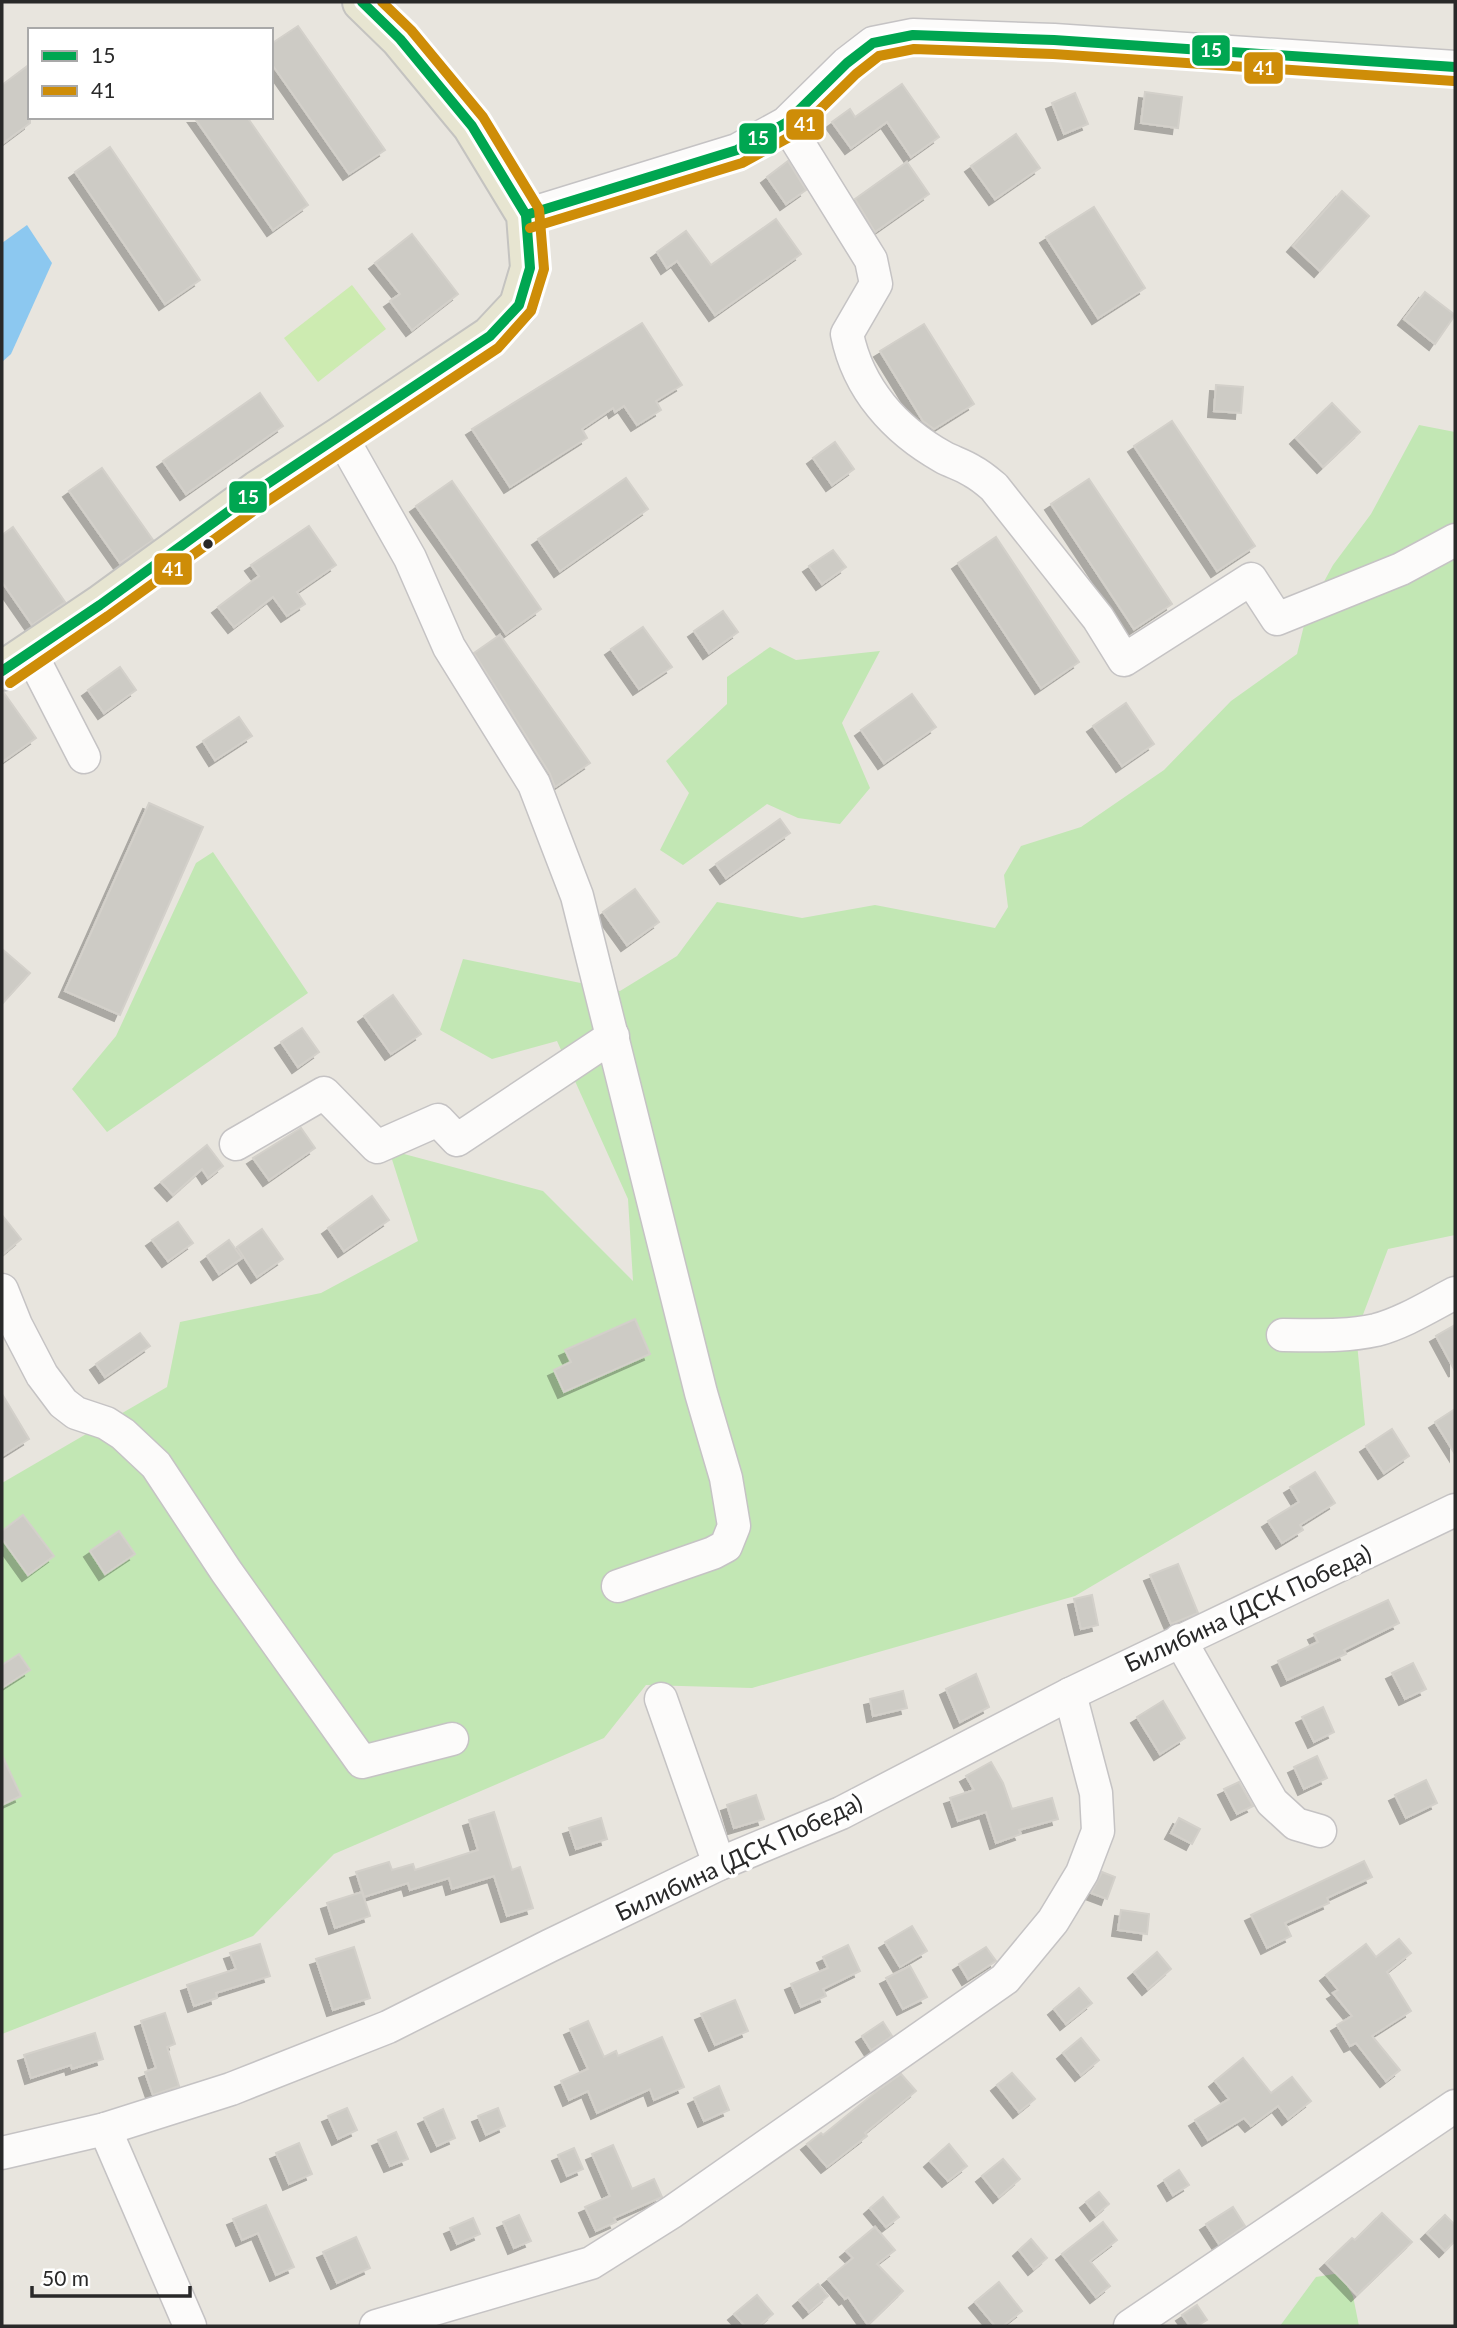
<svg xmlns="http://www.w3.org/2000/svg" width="1457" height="2328" font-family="Lato,sans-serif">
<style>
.green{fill:#c2e7b4}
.pitch{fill:#cdebb1}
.water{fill:#8cc8f0}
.building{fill:#cdcbc5;stroke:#d3d0ca;stroke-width:2;filter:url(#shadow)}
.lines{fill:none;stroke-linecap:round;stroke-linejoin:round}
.minor-casing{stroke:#c5c3c4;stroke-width:35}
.major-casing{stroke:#c4c3c0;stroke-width:42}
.minor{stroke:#fcfbfa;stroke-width:32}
.major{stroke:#e7e5d1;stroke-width:38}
.bus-1-casing{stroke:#fff;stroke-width:16}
.bus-2-casing{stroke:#fff;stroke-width:16}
.bus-1{stroke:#00a651;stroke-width:10}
.bus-2{stroke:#ce8d08;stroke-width:10}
.bus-dot{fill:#292929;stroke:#fff;stroke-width:2.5}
.labels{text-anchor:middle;stroke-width:7;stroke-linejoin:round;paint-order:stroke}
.street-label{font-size:24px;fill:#292929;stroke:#fff}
.line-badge{stroke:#fff;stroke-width:2.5}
.badge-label{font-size:19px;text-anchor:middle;font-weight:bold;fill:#fff}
</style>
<defs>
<filter id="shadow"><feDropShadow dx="-6" dy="6" stdDeviation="0" flood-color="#0004"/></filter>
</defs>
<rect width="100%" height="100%" fill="#e8e5de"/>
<g class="green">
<path d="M 1419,425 L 1455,432 L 1455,1235 L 1388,1249 L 1356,1333 L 1365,1425 L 1075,1596 L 752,1688 L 646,1685 L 604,1738 L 334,1854 L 253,1936 L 2,2034 L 2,1483 L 167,1387 L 180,1322 L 321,1293 L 418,1241 L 389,1150 L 543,1191 L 633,1281 L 628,1199 L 557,1041 L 492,1059 L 440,1030 L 463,959 L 620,991 L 677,956 L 717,902 L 802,918 L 875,905 L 995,928 L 1008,907 L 1004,875 L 1021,846 L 1081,827 L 1164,770 L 1231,701 L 1297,654 L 1307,613 L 1333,565 L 1371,514 Z"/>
<path d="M 770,647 L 796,660 L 880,651 L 842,723 L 870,788 L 840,824 L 798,818 L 767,804 L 683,865 L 660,850 L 689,793 L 666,761 L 727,704 L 727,677 Z"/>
<path d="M 213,852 L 308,993 L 107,1132 L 72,1089 L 116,1036 L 196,863 Z"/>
<path d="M 1340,2273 L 1353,2296 L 1359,2326 L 1280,2326 L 1316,2277 Z"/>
</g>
<path class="pitch" d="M 352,285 L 386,329 L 318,382 L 284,338 Z"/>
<path class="water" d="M 27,225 L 52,263 L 11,354 L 2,362 L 2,243 Z"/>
<g class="building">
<path d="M 298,26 L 385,150 L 349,174 L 271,63 L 271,44 Z"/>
<path d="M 30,64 L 30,123 L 2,144 L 2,85 Z"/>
<path d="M 902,84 L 939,137 L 911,157 L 887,122 L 851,148 L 832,122 L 850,109 L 855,117 Z"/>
<path d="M 1145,92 L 1182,97 L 1178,128 L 1141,123 Z"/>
<path d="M 1075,93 L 1088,124 L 1064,134 L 1052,103 Z"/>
<path d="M 194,117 L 247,117 L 308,205 L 273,230 Z"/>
<path d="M 1016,134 L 1040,168 L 995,199 L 971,166 Z"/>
<path d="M 110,147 L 200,280 L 165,304 L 75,172 Z"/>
<path d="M 788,161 L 806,190 L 786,204 L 767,177 Z"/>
<path d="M 907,162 L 929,194 L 875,232 L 855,199 Z"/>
<path d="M 1342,191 L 1369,216 L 1320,271 L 1293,246 Z"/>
<path d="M 1094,207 L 1145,288 L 1098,318 L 1046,237 Z"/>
<path d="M 776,219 L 801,254 L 715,315 L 677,261 L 667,268 L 657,252 L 686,231 L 711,265 Z"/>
<path d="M 412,234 L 458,294 L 412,330 L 390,301 L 400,294 L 375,263 Z"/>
<path d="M 1425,292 L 1455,315 L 1435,344 L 1404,319 Z"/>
<path d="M 642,323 L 682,385 L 656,401 L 661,410 L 637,425 L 624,406 L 615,412 L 613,408 L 582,429 L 587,438 L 510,487 L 472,429 Z"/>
<path d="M 924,324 L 974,404 L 934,429 L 923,421 L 880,351 Z"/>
<path d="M 1216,385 L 1243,387 L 1241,413 L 1214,411 Z"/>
<path d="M 260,393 L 283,426 L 186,494 L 163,461 Z"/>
<path d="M 1332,403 L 1360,432 L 1323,467 L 1296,438 Z"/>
<path d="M 1172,421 L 1255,546 L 1217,571 L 1134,446 Z"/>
<path d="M 835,442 L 854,469 L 832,485 L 813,458 Z"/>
<path d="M 102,468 L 153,540 L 120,563 L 69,491 Z"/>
<path d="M 626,478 L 648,509 L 560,571 L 538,539 Z"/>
<path d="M 1089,479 L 1172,604 L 1134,629 L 1051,504 Z"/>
<path d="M 452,481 L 541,609 L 506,634 L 416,506 Z"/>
<path d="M 309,526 L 336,565 L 297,592 L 305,604 L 287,616 L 273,597 L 234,627 L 218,607 L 259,576 L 251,565 Z"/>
<path d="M 13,527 L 65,602 L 32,625 L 2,582 L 2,535 Z"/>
<path d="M 996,537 L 1079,662 L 1041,688 L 958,563 Z"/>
<path d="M 833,550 L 846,567 L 822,584 L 809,566 Z"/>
<path d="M 723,611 L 738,632 L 709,653 L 694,631 Z"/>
<path d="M 643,627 L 672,667 L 639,689 L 611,649 Z"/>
<path d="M 500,635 L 590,763 L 555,787 L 550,774 L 474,653 Z"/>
<path d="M 120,667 L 136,690 L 104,713 L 88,690 Z"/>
<path d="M 2,693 L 4,693 L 36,738 L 2,762 Z"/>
<path d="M 912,694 L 936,727 L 884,763 L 861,730 Z"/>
<path d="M 1126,703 L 1154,744 L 1122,766 L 1093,726 Z"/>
<path d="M 239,717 L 252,736 L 215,760 L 203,741 Z"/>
<path d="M 149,803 L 203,827 L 120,1015 L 65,991 Z"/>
<path d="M 780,819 L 790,833 L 726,878 L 716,864 Z"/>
<path d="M 635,889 L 659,922 L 627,945 L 603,912 Z"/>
<path d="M 2,949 L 30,973 L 2,1004 Z"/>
<path d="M 393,995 L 421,1034 L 391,1054 L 364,1016 Z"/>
<path d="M 302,1028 L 319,1052 L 298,1067 L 281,1042 Z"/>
<path d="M 301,1128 L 315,1148 L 269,1180 L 253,1158 Z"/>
<path d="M 207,1145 L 223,1166 L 208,1178 L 202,1169 L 173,1195 L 161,1182 Z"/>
<path d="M 372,1196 L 389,1220 L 344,1251 L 328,1228 Z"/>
<path d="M 2,1215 L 21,1239 L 2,1255 Z"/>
<path d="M 178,1222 L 193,1243 L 168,1261 L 152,1240 Z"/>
<path d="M 262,1229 L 283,1259 L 257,1277 L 237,1247 Z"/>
<path d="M 229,1240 L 242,1258 L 219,1274 L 207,1256 Z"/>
<path d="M 635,1319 L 650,1354 L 564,1392 L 554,1370 L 571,1362 L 565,1350 Z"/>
<path d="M 1455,1325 L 1455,1371 L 1436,1336 Z"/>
<path d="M 140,1333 L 150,1346 L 105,1377 L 96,1364 Z"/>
<path d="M 2,1394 L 29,1439 L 2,1456 Z"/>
<path d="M 1455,1409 L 1455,1454 L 1435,1422 Z"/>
<path d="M 1392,1429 L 1409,1456 L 1384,1473 L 1366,1446 Z"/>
<path d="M 1315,1472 L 1335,1503 L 1300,1525 L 1303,1530 L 1282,1543 L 1268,1521 L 1299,1502 L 1290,1487 Z"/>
<path d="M 23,1515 L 54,1556 L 28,1575 L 2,1539 L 2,1531 Z"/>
<path d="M 119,1531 L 135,1554 L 105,1574 L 90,1551 Z"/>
<path d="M 1178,1564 L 1198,1613 L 1171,1624 L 1150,1575 Z"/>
<path d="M 1092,1595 L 1098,1625 L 1081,1629 L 1074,1599 Z"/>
<path d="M 1388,1600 L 1399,1623 L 1344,1650 L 1346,1654 L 1287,1680 L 1278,1661 L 1318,1642 L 1314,1634 Z"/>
<path d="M 19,1654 L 30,1670 L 2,1688 L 2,1665 Z"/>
<path d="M 1413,1663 L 1426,1689 L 1405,1699 L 1392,1673 Z"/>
<path d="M 976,1674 L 989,1707 L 960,1722 L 946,1689 Z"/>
<path d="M 903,1691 L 907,1708 L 873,1716 L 870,1699 Z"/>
<path d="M 1163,1701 L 1185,1738 L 1160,1754 L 1137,1717 Z"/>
<path d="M 1323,1707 L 1334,1732 L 1314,1742 L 1302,1717 Z"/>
<path d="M 2,1755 L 21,1796 L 2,1805 Z"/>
<path d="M 1317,1756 L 1327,1778 L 1304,1789 L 1294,1767 Z"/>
<path d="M 991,1762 L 1003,1783 L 1012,1809 L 1052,1798 L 1058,1819 L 1019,1830 L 1021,1834 L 996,1843 L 986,1812 L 958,1821 L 950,1798 L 974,1790 L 966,1776 Z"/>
<path d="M 1426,1780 L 1437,1803 L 1406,1818 L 1395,1795 Z"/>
<path d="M 1239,1782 L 1253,1806 L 1237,1814 L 1224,1789 Z"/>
<path d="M 756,1795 L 764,1819 L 734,1828 L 727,1805 Z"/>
<path d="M 494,1812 L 512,1870 L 520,1867 L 533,1908 L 507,1916 L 494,1876 L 452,1889 L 449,1878 L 410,1890 L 408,1883 L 364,1897 L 356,1872 L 389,1862 L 392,1870 L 413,1864 L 415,1870 L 478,1850 L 469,1820 Z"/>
<path d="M 601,1818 L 607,1839 L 576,1849 L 569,1828 Z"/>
<path d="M 1179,1818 L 1200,1829 L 1192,1844 L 1171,1833 Z"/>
<path d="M 1364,1861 L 1372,1877 L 1327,1898 L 1329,1903 L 1285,1923 L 1291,1936 L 1267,1948 L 1251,1915 Z"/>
<path d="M 1102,1872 L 1115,1877 L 1107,1899 L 1091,1893 Z"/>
<path d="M 362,1892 L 370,1916 L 335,1928 L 327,1903 Z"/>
<path d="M 1121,1910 L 1149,1914 L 1147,1934 L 1118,1930 Z"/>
<path d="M 912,1926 L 927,1951 L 900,1967 L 885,1942 Z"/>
<path d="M 1399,1939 L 1411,1953 L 1387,1972 L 1411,2011 L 1372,2036 L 1400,2070 L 1386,2081 L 1356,2043 L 1350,2046 L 1337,2025 L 1352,2016 L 1333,1993 L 1338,1990 L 1326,1975 L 1366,1944 L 1376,1957 Z"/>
<path d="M 260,1944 L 270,1976 L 216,1993 L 217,1998 L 194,2006 L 187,1985 L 236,1969 L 230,1953 Z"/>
<path d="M 848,1945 L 860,1971 L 823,1989 L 826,1996 L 801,2007 L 791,1984 L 828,1968 L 823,1957 Z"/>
<path d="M 354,1947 L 370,1998 L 333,2010 L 316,1959 Z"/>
<path d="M 986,1947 L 996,1961 L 968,1979 L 959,1964 Z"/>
<path d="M 1157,1952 L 1171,1969 L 1148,1989 L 1134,1972 Z"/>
<path d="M 910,1966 L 927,1997 L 903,2009 L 886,1978 Z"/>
<path d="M 1079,1988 L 1092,2003 L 1066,2024 L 1054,2009 Z"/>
<path d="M 735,2000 L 748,2031 L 715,2045 L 701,2014 Z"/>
<path d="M 165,2013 L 175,2044 L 167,2047 L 179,2086 L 153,2095 L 145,2072 L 156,2068 L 141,2021 Z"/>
<path d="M 588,2021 L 604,2057 L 616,2051 L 618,2056 L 662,2037 L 684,2087 L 654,2100 L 650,2089 L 597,2113 L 588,2091 L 569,2100 L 561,2081 L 588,2069 L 570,2029 Z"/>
<path d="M 883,2022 L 892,2036 L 871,2050 L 862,2036 Z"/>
<path d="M 95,2033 L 103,2059 L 72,2069 L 71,2065 L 31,2078 L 24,2055 Z"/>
<path d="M 1081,2038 L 1099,2060 L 1081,2075 L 1063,2053 Z"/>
<path d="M 1243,2058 L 1271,2093 L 1292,2077 L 1311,2101 L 1288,2119 L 1278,2106 L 1251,2126 L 1244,2118 L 1208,2140 L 1195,2120 L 1229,2099 L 1215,2081 Z"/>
<path d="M 1012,2073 L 1035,2099 L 1019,2112 L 997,2085 Z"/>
<path d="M 901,2074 L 916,2091 L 865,2133 L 867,2136 L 827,2167 L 807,2144 L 821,2133 L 823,2135 L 877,2091 Z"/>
<path d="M 719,2086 L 729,2110 L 704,2121 L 694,2098 Z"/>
<path d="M 347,2108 L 357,2130 L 338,2139 L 328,2116 Z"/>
<path d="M 498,2108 L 505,2126 L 486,2135 L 478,2116 Z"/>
<path d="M 443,2109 L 455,2138 L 437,2146 L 424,2118 Z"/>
<path d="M 396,2132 L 408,2159 L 390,2166 L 378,2140 Z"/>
<path d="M 299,2143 L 312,2174 L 289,2184 L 276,2153 Z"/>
<path d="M 949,2144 L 967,2166 L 948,2181 L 930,2161 Z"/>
<path d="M 613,2145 L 632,2189 L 654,2179 L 662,2197 L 614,2218 L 616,2222 L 596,2231 L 585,2207 L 610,2196 L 592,2154 Z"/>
<path d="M 574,2148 L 583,2169 L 567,2176 L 558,2155 Z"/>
<path d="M 1003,2159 L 1020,2179 L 999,2197 L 982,2176 Z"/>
<path d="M 1179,2170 L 1189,2185 L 1173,2195 L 1164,2180 Z"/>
<path d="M 1099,2192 L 1109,2204 L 1096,2215 L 1086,2202 Z"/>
<path d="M 883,2197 L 899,2217 L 886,2227 L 870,2208 Z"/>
<path d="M 266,2205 L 294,2267 L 276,2275 L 258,2233 L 242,2240 L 233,2219 Z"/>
<path d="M 1233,2207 L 1245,2226 L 1219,2244 L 1206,2224 Z"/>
<path d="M 1382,2213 L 1412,2242 L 1357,2295 L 1326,2263 L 1352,2238 L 1355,2240 Z"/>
<path d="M 519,2215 L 531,2241 L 514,2248 L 503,2222 Z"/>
<path d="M 1445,2215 L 1455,2225 L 1455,2241 L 1445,2251 L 1427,2233 Z"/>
<path d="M 473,2218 L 480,2234 L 457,2244 L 450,2228 Z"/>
<path d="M 1103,2222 L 1117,2240 L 1090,2261 L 1110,2286 L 1096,2297 L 1062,2254 Z"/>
<path d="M 875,2227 L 895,2250 L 877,2264 L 903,2291 L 868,2325 L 848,2297 L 845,2299 L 828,2279 L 853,2258 L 846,2251 Z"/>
<path d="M 356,2237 L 370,2268 L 337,2283 L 323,2252 Z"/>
<path d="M 1031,2239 L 1047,2258 L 1034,2269 L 1019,2250 Z"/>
<path d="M 999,2282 L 1022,2311 L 1003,2326 L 995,2326 L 975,2302 Z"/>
<path d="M 818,2284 L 828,2296 L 809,2312 L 799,2300 Z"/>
<path d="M 757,2295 L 773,2314 L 759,2326 L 745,2326 L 734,2314 Z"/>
<path d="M 1197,2305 L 1207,2320 L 1197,2326 L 1190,2326 L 1182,2315 Z"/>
</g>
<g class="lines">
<defs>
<g id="minor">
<path d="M 786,123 L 871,260 L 876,284 L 847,334 C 858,389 895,430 943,457 C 952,462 963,465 972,471 C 980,475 987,481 994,487 L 1098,618 L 1124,660 L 1251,579 L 1277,619 L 1401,569 L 1455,540"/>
<path d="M 526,215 L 737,150 L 786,123 L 847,63 L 873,43 L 913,35 L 1054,40 L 1455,67"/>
<path d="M 341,436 L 410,558 L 449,647 L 534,784 L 577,896 L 701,1393 L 726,1478 L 734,1526 L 726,1546 L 713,1553 L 618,1586"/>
<path d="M 30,652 L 84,757"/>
<path d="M 236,1144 L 324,1093 L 377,1147 L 438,1120 L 457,1140 L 613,1036"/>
<path d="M 2,1290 L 16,1325 L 42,1375 L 63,1403 L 76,1413 L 106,1423 L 123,1434 L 156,1465 L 226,1571 L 362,1762 L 452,1739"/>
<path d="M 1283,1335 C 1314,1335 1345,1337 1376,1330 C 1403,1323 1430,1306 1455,1293"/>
<path d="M 1180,1640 L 1272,1802 L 1296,1824 L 1320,1831"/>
<path d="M 661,1699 L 719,1864"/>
<path d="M 105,2129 L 190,2326"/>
<path d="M 2,2153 L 105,2129 L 231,2089 L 388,2027 L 549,1946 L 719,1864 L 841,1813 L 1070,1694 L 1455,1510"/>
<path d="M 376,2326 L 591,2263 L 672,2212 L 1005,1979 L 1053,1921 L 1082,1873 L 1098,1831 L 1096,1793 L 1070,1694"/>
<path d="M 1130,2326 L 1455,2106"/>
</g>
<path id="major" d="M 2,671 L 100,605 L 258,490 L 341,436 L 490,336 L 519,305 L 530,268 L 526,215 L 472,126 L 400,39 L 362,2"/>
</defs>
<use href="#minor" class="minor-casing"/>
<use href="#major" class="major-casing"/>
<use href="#minor" class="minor"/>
<use href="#major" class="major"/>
<defs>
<g id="bus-1">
<path d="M 526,215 L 737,150 L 786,123 L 847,63 L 873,43 L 913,35 L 1054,40 L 1455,67"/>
<path d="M 2,671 L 100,605 L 258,490 L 490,336 L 519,305 L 530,268 L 526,215 L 472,126 L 400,39 L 362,2"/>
</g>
<g id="bus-2">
<path d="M 530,228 L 742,163 L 795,134 L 856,74 L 879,56 L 914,49 L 1053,54 L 1454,81"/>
<path d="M 10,683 L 108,616 L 266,502 L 498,348 L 531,311 L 544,269 L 539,209 L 483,117 L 411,30 L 382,2"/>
</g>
</defs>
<use href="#bus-1" class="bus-1-casing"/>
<use href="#bus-2" class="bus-2-casing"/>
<use href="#bus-1" class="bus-1"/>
<use href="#bus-2" class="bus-2"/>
</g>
<circle class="bus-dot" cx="208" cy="544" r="6"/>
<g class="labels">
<g class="street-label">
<text transform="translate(1248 1609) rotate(-25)" y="8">Билибина (ДСК Победа)</text>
<text transform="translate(739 1858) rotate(-25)" y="8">Билибина (ДСК Победа)</text>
</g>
</g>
<g class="line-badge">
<rect x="1191" y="34" width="40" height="33" rx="7" fill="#00a651"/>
<rect x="1243" y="51" width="41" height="34" rx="7" fill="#ce8d08"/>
<rect x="785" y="108" width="40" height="33" rx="7" fill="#ce8d08"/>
<rect x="738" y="122" width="40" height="33" rx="7" fill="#00a651"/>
<rect x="228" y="480" width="40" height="34" rx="7" fill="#00a651"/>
<rect x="153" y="552" width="40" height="34" rx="7" fill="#ce8d08"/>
</g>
<g class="badge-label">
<text x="1211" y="57">15</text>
<text x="1264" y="75">41</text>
<text x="805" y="131">41</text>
<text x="758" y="145">15</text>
<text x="248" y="504">15</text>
<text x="173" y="576">41</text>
</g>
<rect width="1457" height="2328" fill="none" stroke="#292929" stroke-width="7"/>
<rect x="28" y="28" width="245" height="91" fill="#ffffff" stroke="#a9a9a9" stroke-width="2"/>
<rect x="42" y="51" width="35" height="10" fill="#00a651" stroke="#a9a9a9" stroke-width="2"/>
<text x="91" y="63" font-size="21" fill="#292929">15</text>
<rect x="42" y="86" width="35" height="10" fill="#ce8d08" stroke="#a9a9a9" stroke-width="2"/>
<text x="91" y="98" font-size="21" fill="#292929">41</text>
<path d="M32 2286v10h158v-10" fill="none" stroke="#292929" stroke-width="3.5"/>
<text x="42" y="2286" font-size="21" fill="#292929" stroke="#ffffff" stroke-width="5" paint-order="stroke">50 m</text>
</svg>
